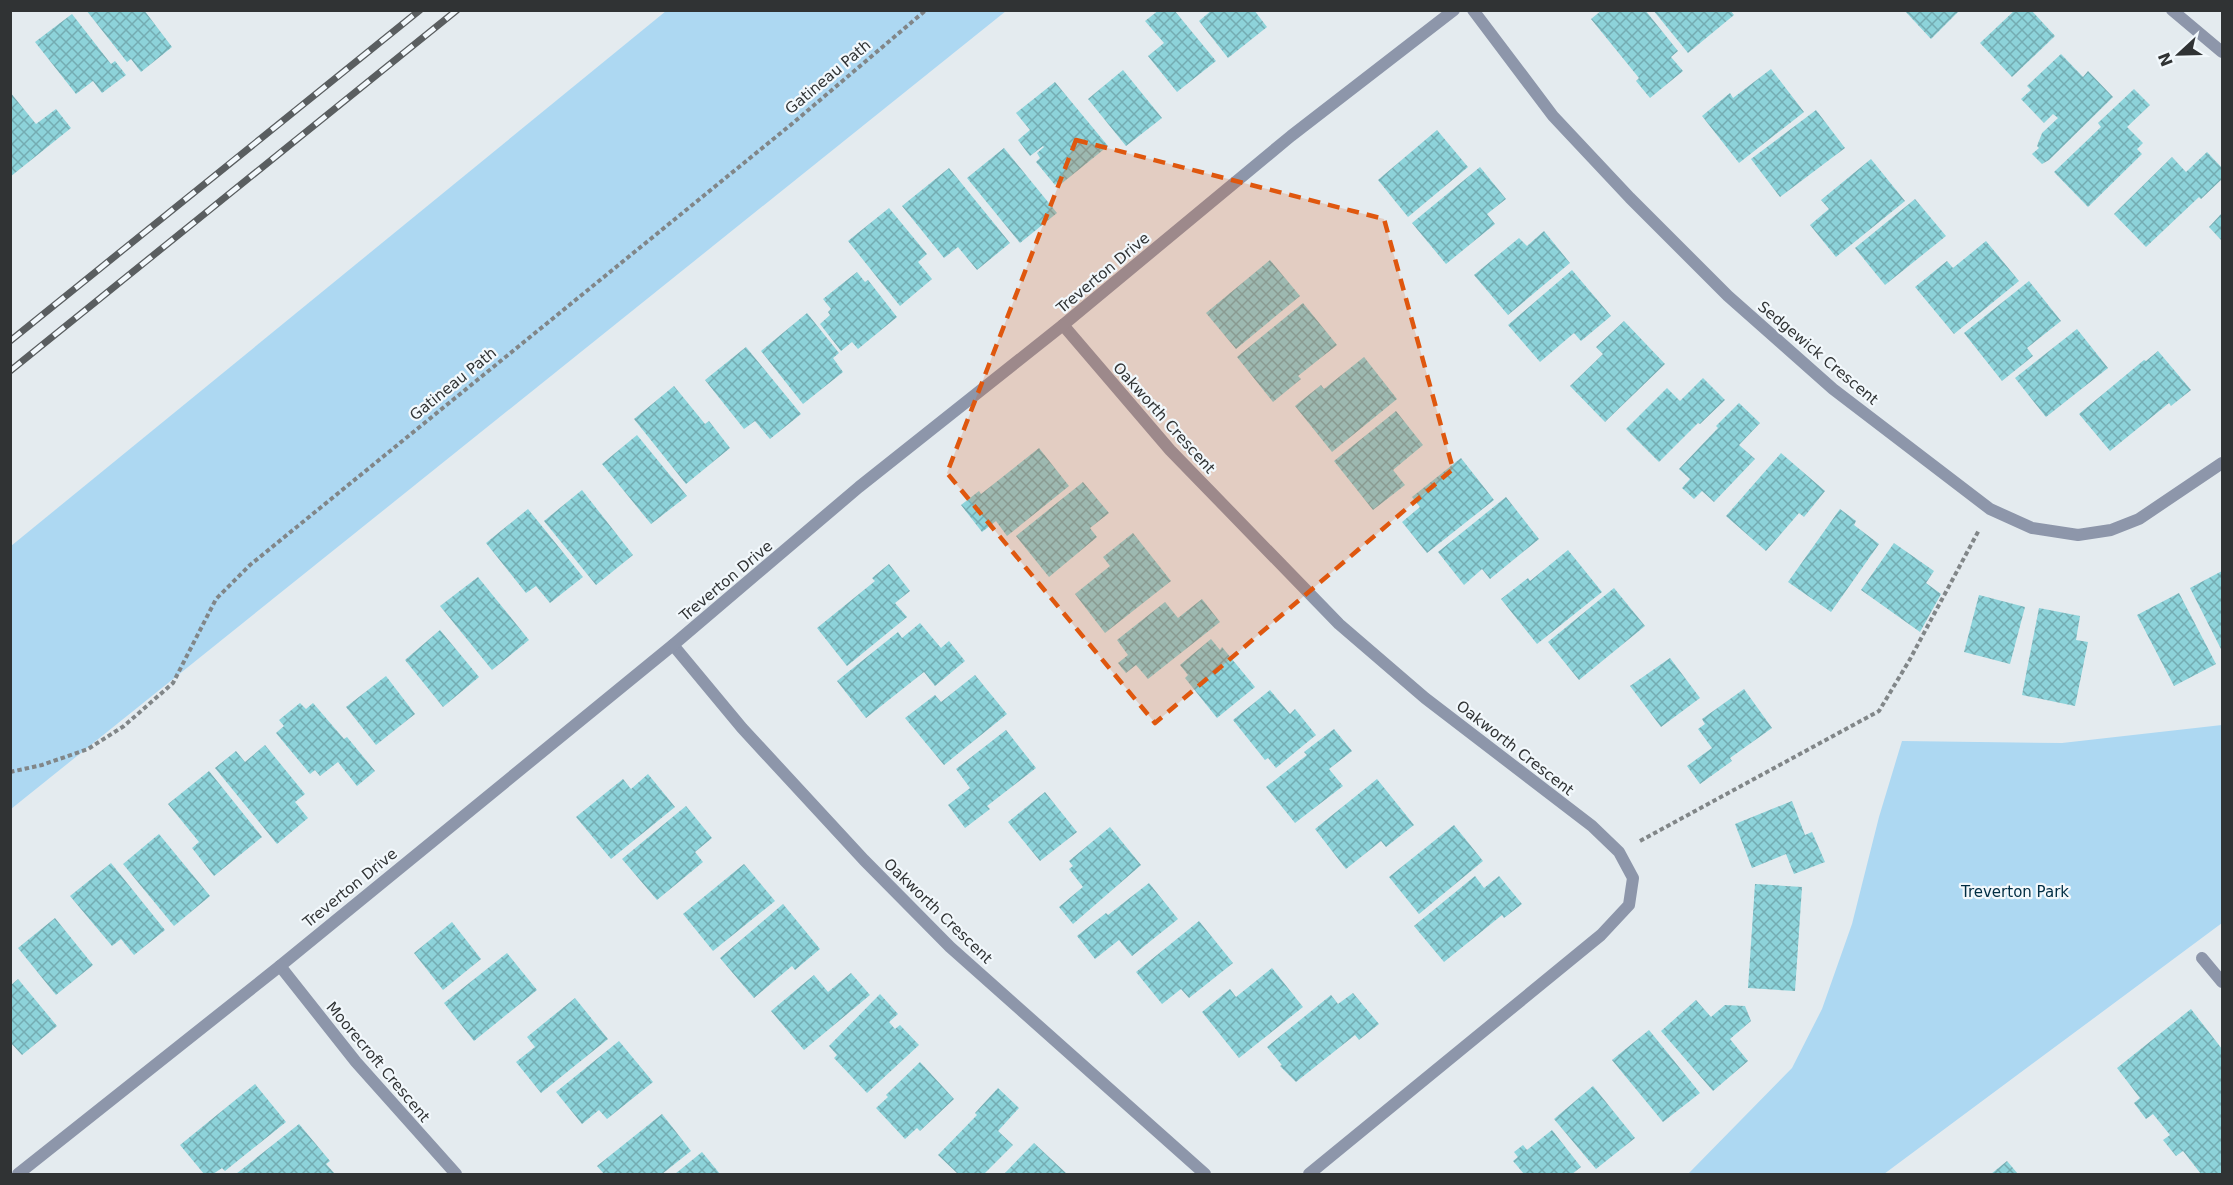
<svg xmlns="http://www.w3.org/2000/svg" width="2233" height="1185" font-family="'DejaVu Sans',sans-serif">
<style>
.green{fill:#add8f2}
.building{fill:url(#building-cross-hatch)}
.lines{fill:none;stroke-linecap:round;stroke-linejoin:round}
.path{stroke:#818688;stroke-width:4;stroke-dasharray:4.5 3;stroke-linecap:butt}
.lane{stroke:#8d96aa;stroke-width:12}
.street{stroke:#8d96aa;stroke-width:12}
.rail-casing{stroke:#5a5e60;stroke-width:7}
.rail{stroke:#f2f8fc;stroke-width:4.5;stroke-dasharray:14;stroke-linecap:butt}
.marked{fill:#df570e;fill-opacity:0.2;stroke:#df570e;stroke-width:4.5;stroke-dasharray:12 8;stroke-linejoin:round}
.labels{text-anchor:middle;stroke-width:4.5;stroke-linejoin:round;paint-order:stroke}
.street-label{font-size:15px;fill:#303334;stroke:#f2f8fc}
.park-label{font-size:15px;fill:#002d43;stroke:#f2f8fc}
</style>
<defs>
<pattern id="building-cross-hatch" width="8" height="8" patternUnits="userSpaceOnUse" patternTransform="scale(1.5)"><rect width="8" height="8" fill="#8dd3da"/><path d="M0 0l8 8M0 8l8-8" fill="none" stroke="#74acb2"/></pattern>
</defs>
<rect width="100%" height="100%" fill="#e4ebef"/>
<g class="green">
<path d="M 666,11 L 1006,11 L 11,809 L 11,546 Z"/>
<path d="M 2222,725 L 2222,923 L 1884,1174 L 1688,1174 L 1792,1068 L 1822,1009 L 1852,924 L 1879,817 L 1902,741 L 2062,743 Z"/>
</g>
<g class="building">
<path d="M 86,10 L 144,10 L 172,47 L 141,72 L 131,59 L 127,62 Z"/>
<path d="M 1159,10 L 1174,10 L 1216,61 L 1177,92 L 1148,56 L 1164,43 L 1145,21 Z"/>
<path d="M 1212,10 L 1254,10 L 1267,27 L 1228,58 L 1199,21 Z"/>
<path d="M 1602,10 L 1645,10 L 1678,51 L 1671,57 L 1683,71 L 1650,98 L 1636,81 L 1639,78 L 1591,19 Z"/>
<path d="M 1653,10 L 1730,10 L 1734,15 L 1688,53 Z"/>
<path d="M 1904,10 L 1960,10 L 1931,39 Z"/>
<path d="M 2015,10 L 2031,10 L 2055,36 L 2012,77 L 1980,43 Z"/>
<path d="M 72,14 L 111,64 L 115,61 L 126,75 L 102,93 L 93,81 L 76,94 L 35,42 Z"/>
<path d="M 2061,54 L 2083,77 L 2088,71 L 2113,97 L 2049,160 L 2042,164 L 2032,154 L 2039,148 L 2037,146 L 2042,133 L 2058,118 L 2053,114 L 2044,123 L 2021,99 L 2031,90 L 2027,86 Z"/>
<path d="M 1771,69 L 1804,112 L 1739,163 L 1702,116 L 1730,93 L 1733,98 Z"/>
<path d="M 1123,70 L 1162,118 L 1126,146 L 1088,99 Z"/>
<path d="M 1055,82 L 1108,146 L 1061,184 L 1059,181 L 1055,185 L 1036,162 L 1040,158 L 1037,153 L 1044,147 L 1043,146 L 1030,156 L 1018,140 L 1030,130 L 1016,113 Z"/>
<path d="M 2134,89 L 2150,105 L 2127,127 L 2143,143 L 2137,149 L 2142,154 L 2088,207 L 2054,172 L 2101,127 L 2098,123 Z"/>
<path d="M 10,92 L 36,124 L 56,109 L 71,128 L 10,177 Z"/>
<path d="M 1816,110 L 1845,148 L 1780,197 L 1751,159 Z"/>
<path d="M 1437,130 L 1468,167 L 1408,217 L 1378,180 Z"/>
<path d="M 1004,148 L 1057,213 L 1020,243 L 967,178 Z"/>
<path d="M 2207,152 L 2222,168 L 2222,179 L 2201,199 L 2199,197 L 2146,247 L 2114,214 L 2172,157 L 2186,172 Z"/>
<path d="M 1871,159 L 1905,201 L 1836,257 L 1810,225 L 1829,209 L 1821,200 Z"/>
<path d="M 1480,167 L 1506,199 L 1487,214 L 1495,224 L 1446,264 L 1412,223 Z"/>
<path d="M 949,168 L 1010,243 L 977,270 L 958,247 L 944,258 L 902,206 Z"/>
<path d="M 1915,199 L 1946,236 L 1885,285 L 1855,248 Z"/>
<path d="M 889,208 L 927,254 L 918,262 L 932,279 L 900,306 L 848,241 Z"/>
<path d="M 2222,213 L 2222,241 L 2209,227 Z"/>
<path d="M 1544,231 L 1570,263 L 1508,315 L 1474,275 L 1519,238 L 1527,246 Z"/>
<path d="M 1986,241 L 2019,281 L 1954,334 L 1915,287 L 1947,261 L 1953,268 Z"/>
<path d="M 1270,260 L 1300,296 L 1236,349 L 1206,313 Z"/>
<path d="M 1572,270 L 1611,316 L 1581,341 L 1574,333 L 1540,362 L 1508,325 Z"/>
<path d="M 857,272 L 865,282 L 868,280 L 897,317 L 858,349 L 852,342 L 841,351 L 820,324 L 830,315 L 828,312 L 831,309 L 823,299 Z"/>
<path d="M 2029,281 L 2061,321 L 2027,348 L 2033,356 L 2002,381 L 1964,333 Z"/>
<path d="M 1303,303 L 1337,345 L 1298,376 L 1301,379 L 1273,402 L 1237,357 Z"/>
<path d="M 807,313 L 839,353 L 833,358 L 843,372 L 803,404 L 761,351 Z"/>
<path d="M 1624,321 L 1665,364 L 1605,422 L 1570,386 L 1603,354 L 1596,347 Z"/>
<path d="M 2077,329 L 2108,368 L 2046,417 L 2015,378 Z"/>
<path d="M 746,347 L 801,414 L 770,439 L 755,421 L 744,429 L 705,380 Z"/>
<path d="M 2158,351 L 2191,390 L 2171,406 L 2169,403 L 2110,451 L 2079,414 L 2144,360 L 2146,361 Z"/>
<path d="M 1364,357 L 1397,399 L 1332,452 L 1295,406 L 1321,385 L 1324,389 Z"/>
<path d="M 1703,378 L 1725,400 L 1700,424 L 1698,423 L 1659,462 L 1626,429 L 1667,388 L 1680,401 Z"/>
<path d="M 674,386 L 705,424 L 709,421 L 730,448 L 686,484 L 634,419 Z"/>
<path d="M 1739,403 L 1760,423 L 1739,445 L 1755,459 L 1714,502 L 1702,491 L 1694,499 L 1682,488 L 1690,479 L 1679,469 L 1718,428 L 1716,426 Z"/>
<path d="M 1396,411 L 1423,445 L 1393,470 L 1405,485 L 1373,510 L 1334,461 Z"/>
<path d="M 637,435 L 687,496 L 651,524 L 602,464 Z"/>
<path d="M 1039,448 L 1069,486 L 1007,536 L 996,521 L 982,532 L 961,505 L 979,491 L 981,494 Z"/>
<path d="M 1781,453 L 1825,491 L 1804,517 L 1799,513 L 1766,551 L 1726,516 Z"/>
<path d="M 1461,458 L 1494,500 L 1427,553 L 1402,522 L 1420,507 L 1412,497 Z"/>
<path d="M 1083,482 L 1109,513 L 1090,528 L 1097,537 L 1049,577 L 1016,536 Z"/>
<path d="M 582,490 L 633,555 L 596,585 L 544,521 Z"/>
<path d="M 1506,497 L 1539,539 L 1490,579 L 1482,569 L 1464,585 L 1438,552 Z"/>
<path d="M 528,509 L 583,577 L 550,603 L 536,586 L 526,593 L 486,543 Z"/>
<path d="M 1840,509 L 1856,521 L 1854,525 L 1879,544 L 1831,612 L 1788,582 Z"/>
<path d="M 1133,533 L 1171,581 L 1105,633 L 1075,594 L 1110,566 L 1103,557 Z"/>
<path d="M 1894,543 L 1934,571 L 1926,583 L 1941,594 L 1920,632 L 1861,590 Z"/>
<path d="M 1568,550 L 1602,592 L 1537,644 L 1501,599 L 1528,578 L 1530,581 Z"/>
<path d="M 889,564 L 910,591 L 895,603 L 907,617 L 847,666 L 817,628 L 875,581 L 872,578 Z"/>
<path d="M 2222,571 L 2222,651 L 2190,588 Z"/>
<path d="M 478,577 L 529,640 L 492,670 L 440,606 Z"/>
<path d="M 1614,588 L 1645,626 L 1579,680 L 1548,642 Z"/>
<path d="M 2179,593 L 2216,664 L 2174,686 L 2137,615 Z"/>
<path d="M 1979,595 L 2025,607 L 2010,664 L 1964,652 Z"/>
<path d="M 1202,599 L 1220,622 L 1148,679 L 1136,665 L 1126,673 L 1118,663 L 1128,655 L 1117,640 L 1165,602 L 1178,618 Z"/>
<path d="M 2039,608 L 2080,616 L 2076,640 L 2088,642 L 2075,706 L 2022,695 Z"/>
<path d="M 920,623 L 941,648 L 949,641 L 965,661 L 935,686 L 924,672 L 866,718 L 837,681 L 898,632 L 902,638 Z"/>
<path d="M 440,630 L 479,677 L 443,707 L 405,660 Z"/>
<path d="M 1211,639 L 1220,650 L 1222,647 L 1255,687 L 1217,718 L 1185,678 L 1188,675 L 1180,665 Z"/>
<path d="M 1670,658 L 1700,698 L 1661,727 L 1630,686 Z"/>
<path d="M 975,675 L 1007,714 L 944,765 L 905,718 L 935,695 L 941,702 Z"/>
<path d="M 386,676 L 415,714 L 376,745 L 346,707 Z"/>
<path d="M 1744,689 L 1772,728 L 1730,758 L 1732,761 L 1700,784 L 1687,766 L 1712,748 L 1698,729 L 1705,724 L 1702,719 Z"/>
<path d="M 1270,690 L 1290,714 L 1295,709 L 1316,735 L 1276,768 L 1268,758 L 1265,760 L 1233,720 Z"/>
<path d="M 300,703 L 306,709 L 313,703 L 344,739 L 347,737 L 375,771 L 357,786 L 338,762 L 320,776 L 315,770 L 310,774 L 276,733 L 284,726 L 279,720 Z"/>
<path d="M 1334,729 L 1352,751 L 1329,769 L 1343,786 L 1295,823 L 1266,787 L 1307,755 L 1304,752 Z"/>
<path d="M 1006,730 L 1036,768 L 987,806 L 990,809 L 965,828 L 948,805 L 970,788 L 956,769 Z"/>
<path d="M 265,745 L 305,794 L 295,802 L 308,818 L 277,844 L 215,768 L 236,751 L 245,762 Z"/>
<path d="M 209,771 L 262,837 L 214,876 L 192,848 L 199,842 L 168,804 Z"/>
<path d="M 648,774 L 675,807 L 611,859 L 576,817 L 623,779 L 631,789 Z"/>
<path d="M 1377,779 L 1414,825 L 1386,847 L 1381,841 L 1346,869 L 1315,829 Z"/>
<path d="M 1045,792 L 1077,832 L 1040,861 L 1008,822 Z"/>
<path d="M 1792,801 L 1805,835 L 1812,832 L 1825,862 L 1794,874 L 1786,854 L 1752,868 L 1735,824 Z"/>
<path d="M 686,806 L 712,838 L 695,852 L 703,862 L 657,900 L 622,859 Z"/>
<path d="M 1454,825 L 1483,861 L 1419,914 L 1389,877 Z"/>
<path d="M 1110,827 L 1141,865 L 1073,924 L 1059,907 L 1083,887 L 1069,869 L 1073,866 L 1069,861 Z"/>
<path d="M 159,834 L 210,896 L 174,926 L 123,864 Z"/>
<path d="M 111,863 L 165,930 L 134,955 L 121,939 L 112,946 L 70,896 Z"/>
<path d="M 744,864 L 775,901 L 713,951 L 683,914 Z"/>
<path d="M 1475,876 L 1484,888 L 1499,876 L 1522,904 L 1504,918 L 1502,915 L 1444,962 L 1414,926 Z"/>
<path d="M 1149,883 L 1178,919 L 1132,956 L 1119,940 L 1095,959 L 1077,936 L 1106,913 L 1108,915 Z"/>
<path d="M 1755,884 L 1802,887 L 1795,991 L 1748,988 Z"/>
<path d="M 783,904 L 820,949 L 795,970 L 792,966 L 754,998 L 720,958 Z"/>
<path d="M 55,918 L 93,965 L 56,995 L 18,948 Z"/>
<path d="M 1199,921 L 1233,963 L 1189,998 L 1181,989 L 1162,1004 L 1136,972 Z"/>
<path d="M 452,922 L 481,959 L 443,990 L 414,953 Z"/>
<path d="M 507,953 L 537,990 L 474,1041 L 444,1003 Z"/>
<path d="M 1272,968 L 1303,1007 L 1239,1058 L 1202,1012 L 1230,989 L 1236,997 Z"/>
<path d="M 851,973 L 870,995 L 804,1050 L 771,1011 L 814,975 L 828,992 Z"/>
<path d="M 18,979 L 57,1026 L 22,1055 L 10,1042 L 10,986 Z"/>
<path d="M 1353,993 L 1379,1024 L 1359,1040 L 1355,1035 L 1296,1082 L 1280,1066 L 1282,1065 L 1267,1047 L 1331,995 L 1338,1004 Z"/>
<path d="M 880,994 L 898,1014 L 889,1022 L 895,1029 L 900,1025 L 919,1045 L 867,1093 L 834,1058 L 837,1055 L 829,1046 Z"/>
<path d="M 575,998 L 608,1039 L 541,1093 L 516,1062 L 535,1047 L 527,1037 Z"/>
<path d="M 1696,1000 L 1711,1017 L 1725,1005 L 1745,1006 L 1751,1021 L 1730,1039 L 1748,1061 L 1713,1091 L 1661,1031 Z"/>
<path d="M 2191,1009 L 2222,1049 L 2222,1174 L 2201,1174 L 2183,1151 L 2176,1156 L 2163,1140 L 2170,1135 L 2153,1114 L 2146,1119 L 2134,1103 L 2140,1098 L 2117,1068 Z"/>
<path d="M 1649,1030 L 1700,1093 L 1663,1122 L 1612,1060 Z"/>
<path d="M 619,1041 L 653,1082 L 607,1119 L 599,1110 L 582,1124 L 556,1092 Z"/>
<path d="M 920,1062 L 954,1099 L 920,1131 L 917,1128 L 905,1139 L 876,1108 L 888,1097 L 886,1095 Z"/>
<path d="M 255,1084 L 286,1122 L 225,1171 L 222,1168 L 213,1174 L 204,1174 L 180,1145 Z"/>
<path d="M 1593,1086 L 1635,1138 L 1596,1169 L 1554,1119 Z"/>
<path d="M 998,1088 L 1019,1108 L 998,1131 L 1013,1145 L 984,1174 L 958,1174 L 938,1155 L 977,1115 L 975,1113 Z"/>
<path d="M 662,1114 L 691,1151 L 662,1174 L 604,1174 L 597,1166 Z"/>
<path d="M 299,1124 L 330,1161 L 326,1164 L 335,1174 L 236,1174 Z"/>
<path d="M 1552,1130 L 1581,1167 L 1572,1174 L 1524,1174 L 1513,1161 L 1518,1157 L 1514,1152 L 1523,1145 L 1527,1150 Z"/>
<path d="M 1034,1143 L 1067,1174 L 1004,1174 Z"/>
<path d="M 702,1152 L 720,1174 L 675,1174 Z"/>
<path d="M 2007,1161 L 2018,1174 L 1991,1174 Z"/>
</g>
<g class="lines">
<g class="path">
<path d="M 10,772 L 42,765 L 88,749 L 124,726 L 173,683 L 216,599 L 250,565 L 793,123 L 926,10"/>
<path d="M 1640,841 L 1879,711 L 1909,661 L 1979,530"/>
</g>
<path class="lane" d="M 2202,958 L 2222,982"/>
<g class="street">
<path d="M 1473,10 L 1553,116 L 1630,198 L 1728,296 L 1833,389 L 1990,509 L 2032,528 L 2078,535 L 2111,530 L 2139,519 L 2222,463"/>
<path d="M 2172,10 L 2222,52"/>
<path d="M 1063,325 L 1170,450 L 1339,624 L 1425,698 L 1592,826 L 1619,852 L 1633,878 L 1629,905 L 1601,935 L 1309,1174"/>
<path d="M 673,645 L 742,728 L 864,860 L 950,947 L 1205,1174"/>
<path d="M 280,966 L 356,1062 L 456,1174"/>
<path d="M 18,1174 L 280,966 L 673,645 L 859,487 L 1063,325 L 1291,136 L 1454,10"/>
</g>
<defs>
<g id="rail">
<path d="M 10,341 L 420,10"/>
<path d="M 10,371 L 457,10"/>
</g>
</defs>
<use href="#rail" class="rail-casing"/>
<use href="#rail" class="rail"/>
</g>
<path class="marked" d="M 1076,140 L 1384,219 L 1453,469 L 1155,723 L 947,473 Z"/>
<g class="labels">
<g class="street-label">
<text transform="translate(828 77) rotate(-40)" y="5">Gatineau Path</text>
<text transform="translate(1103 273) rotate(-40)" y="5">Treverton Drive</text>
<text transform="translate(1818 353) rotate(40)" y="5">Sedgewick Crescent</text>
<text transform="translate(453 384) rotate(-39)" y="5">Gatineau Path</text>
<text transform="translate(1164 418) rotate(48)" y="5">Oakworth Crescent</text>
<text transform="translate(726 581) rotate(-40)" y="5">Treverton Drive</text>
<text transform="translate(1515 748) rotate(38)" y="5">Oakworth Crescent</text>
<text transform="translate(350 888) rotate(-39)" y="5">Treverton Drive</text>
<text transform="translate(938 911) rotate(44)" y="5">Oakworth Crescent</text>
<text transform="translate(378 1062) rotate(50)" y="5">Moorecroft Crescent</text>
</g>
<g class="park-label">
<text x="2015" y="897">Treverton Park</text>
</g>
</g>
<rect width="2233" height="1185" fill="none" stroke="#303334" stroke-width="24"/>
<g transform="translate(2179 54) rotate(248)" stroke="#f2f8fc" stroke-width="4.5" paint-order="stroke">
<path d="M0-4.5L10 22L0 15L-10 22Z" fill="#303334"/>
<text y="-9" font-size="16" font-weight="bold" text-anchor="middle" fill="#303334">N</text>
</g>
</svg>
